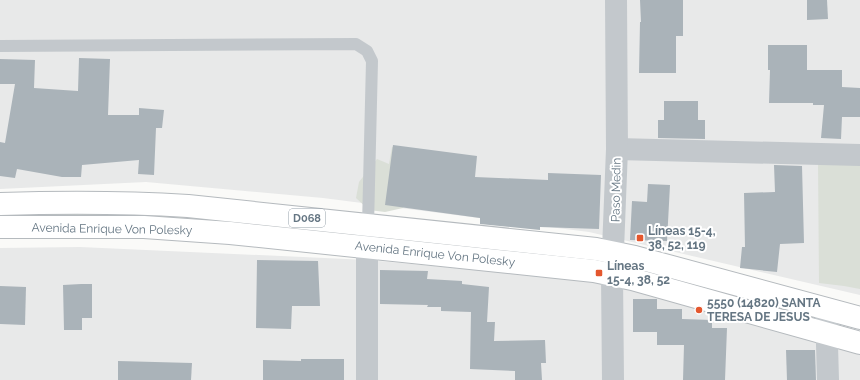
<svg xmlns="http://www.w3.org/2000/svg" width="860" height="380" font-family="Raleway,sans-serif">
<style>
.built{fill:#e8e9e9}
.green{fill:#dadfd7}
.building{fill:#aab3b9}
.lines{fill:none;stroke-linecap:round;stroke-linejoin:round}
.primary-casing{stroke:#b5babe;stroke-width:24}
.service{stroke:#c3c8cc;stroke-width:12}
.minor{stroke:#c3c8cc;stroke-width:22}
.tertiary{stroke:#c3c8cc;stroke-width:22}
.primary{stroke:#fff;stroke-width:22}
.poi-dot{fill:#e4572e;stroke:#fff;stroke-width:1.5}
.labels{text-anchor:middle;stroke-width:4;stroke-linejoin:round;paint-order:stroke}
.shield{fill:#fff;stroke:#939fa8;stroke-width:1}
.shield-label{font-size:11px;font-weight:bold;fill:#657683}
.street-label{font-size:12px;fill:#657683;stroke:#fff}
.poi-label{font-size:12px;font-weight:bold;fill:#657683;stroke:#fff;text-anchor:start}
</style>
<rect width="100%" height="100%" fill="#fafaf8"/>
<g class="built">
<path d="M 0,0 L 860,0 L 860,295 L 589,232 L 323,198 L 146,182 L 0,189 Z"/>
<path d="M 80,247 L 368,260 L 608,282 L 860,353 L 860,380 L 0,380 L 0,248 Z"/>
</g>
<g class="green">
<path d="M 392,147 L 473,158 L 407,198 L 403,208 L 385,212 L 369,210 L 356,198 L 359,182 L 377,159 L 389,164 Z"/>
<path d="M 818,162 L 860,162 L 860,289 L 844,286 L 819,283 Z"/>
<path d="M 0,213 L 130,214 L 217,218 L 218,221 L 217,222 L 0,217 Z"/>
</g>
<g class="building">
<path d="M 640,0 L 683,0 L 683,36 L 676,36 L 676,73 L 639,73 L 640,22 L 641,22 Z"/>
<path d="M 807,0 L 827,0 L 828,19 L 807,20 Z"/>
<path d="M 768,45 L 807,45 L 807,70 L 842,70 L 842,87 L 860,88 L 860,117 L 842,117 L 841,139 L 821,138 L 824,105 L 813,105 L 813,103 L 769,103 L 770,70 L 768,70 Z"/>
<path d="M 79,58 L 110,59 L 108,115 L 139,115 L 139,108 L 164,110 L 162,128 L 156,128 L 154,175 L 138,174 L 139,160 L 82,165 L 81,177 L 62,177 L 17,169 L 15,178 L 0,176 L 0,142 L 5,143 L 15,84 L 0,84 L 0,59 L 35,60 L 34,88 L 78,91 Z"/>
<path d="M 664,101 L 698,101 L 698,120 L 705,120 L 705,139 L 658,138 L 658,120 L 664,120 Z"/>
<path d="M 393,145 L 477,156 L 475,177 L 548,180 L 548,173 L 601,175 L 599,229 L 540,227 L 540,230 L 480,224 L 480,218 L 385,205 Z"/>
<path d="M 774,165 L 802,166 L 804,243 L 780,244 L 777,272 L 740,268 L 742,247 L 745,247 L 744,193 L 775,192 Z"/>
<path d="M 648,184 L 670,185 L 667,241 L 630,240 L 632,201 L 647,202 Z"/>
<path d="M 257,260 L 318,261 L 320,306 L 292,306 L 291,329 L 256,328 Z"/>
<path d="M 380,270 L 428,271 L 427,279 L 462,281 L 462,284 L 489,287 L 487,322 L 495,322 L 494,341 L 545,340 L 546,363 L 541,363 L 542,380 L 515,380 L 515,371 L 470,369 L 471,312 L 441,311 L 441,307 L 427,307 L 428,305 L 380,304 Z"/>
<path d="M 81,284 L 92,284 L 92,318 L 82,318 L 82,330 L 64,330 L 63,285 Z"/>
<path d="M 0,286 L 26,287 L 25,325 L 0,324 Z"/>
<path d="M 633,299 L 657,299 L 657,309 L 682,309 L 682,319 L 712,320 L 712,328 L 727,328 L 725,380 L 683,380 L 684,345 L 657,345 L 657,332 L 633,332 Z"/>
<path d="M 786,350 L 815,350 L 816,380 L 787,380 Z"/>
<path d="M 301,359 L 344,359 L 344,380 L 263,380 L 263,360 L 301,361 Z"/>
<path d="M 118,361 L 192,363 L 191,380 L 118,380 Z"/>
</g>
<g class="lines">
<defs>
<g id="primary">
<path d="M 0,204 C 63,202 125,202 188,206 L 596,249 L 635,257 L 860,318"/>
<path d="M 0,227 L 144,227 L 230,233 L 594,271 L 632,279 L 860,343"/>
</g>
</defs>
<use href="#primary" class="primary-casing"/>
<path class="service" d="M 0,46 L 356,44 L 367,51 L 372,61 L 368,225"/>
<g class="minor">
<path d="M 617,149 L 860,155"/>
<path d="M 826,309 L 828,380"/>
<path d="M 367,380 L 367,247 L 368,228"/>
</g>
<path class="tertiary" d="M 613,380 L 612,275 L 617,149 L 616,0"/>
<use href="#primary" class="primary"/>
</g>
<g class="poi-dot">
<rect x="636" y="234" width="8" height="8" rx="2"/>
<rect x="595" y="269" width="8" height="8" rx="2"/>
<circle cx="699" cy="310" r="4"/>
</g>
<g class="labels">
<rect class="shield" x="289" y="209" width="36" height="18" rx="3"/>
<g class="shield-label">
<text x="307" y="222">D068</text>
</g>
<g class="street-label">
<text transform="translate(616 190) rotate(-89)" y="4">Paso Medin</text>
<text transform="translate(112 229) rotate(1)" y="4">Avenida Enrique Von Polesky</text>
<text transform="translate(435 254) rotate(6)" y="4">Avenida Enrique Von Polesky</text>
</g>
<g class="poi-label">
<text x="648" y="235">Líneas 15-4,<tspan x="648" dy="14">38, 52, 119</tspan></text>
<text x="607" y="270">Líneas<tspan x="607" dy="14">15-4, 38, 52</tspan></text>
<text x="707" y="307">5550 (14820) SANTA<tspan x="707" dy="14">TERESA DE JESUS</tspan></text>
</g>
</g>
</svg>
